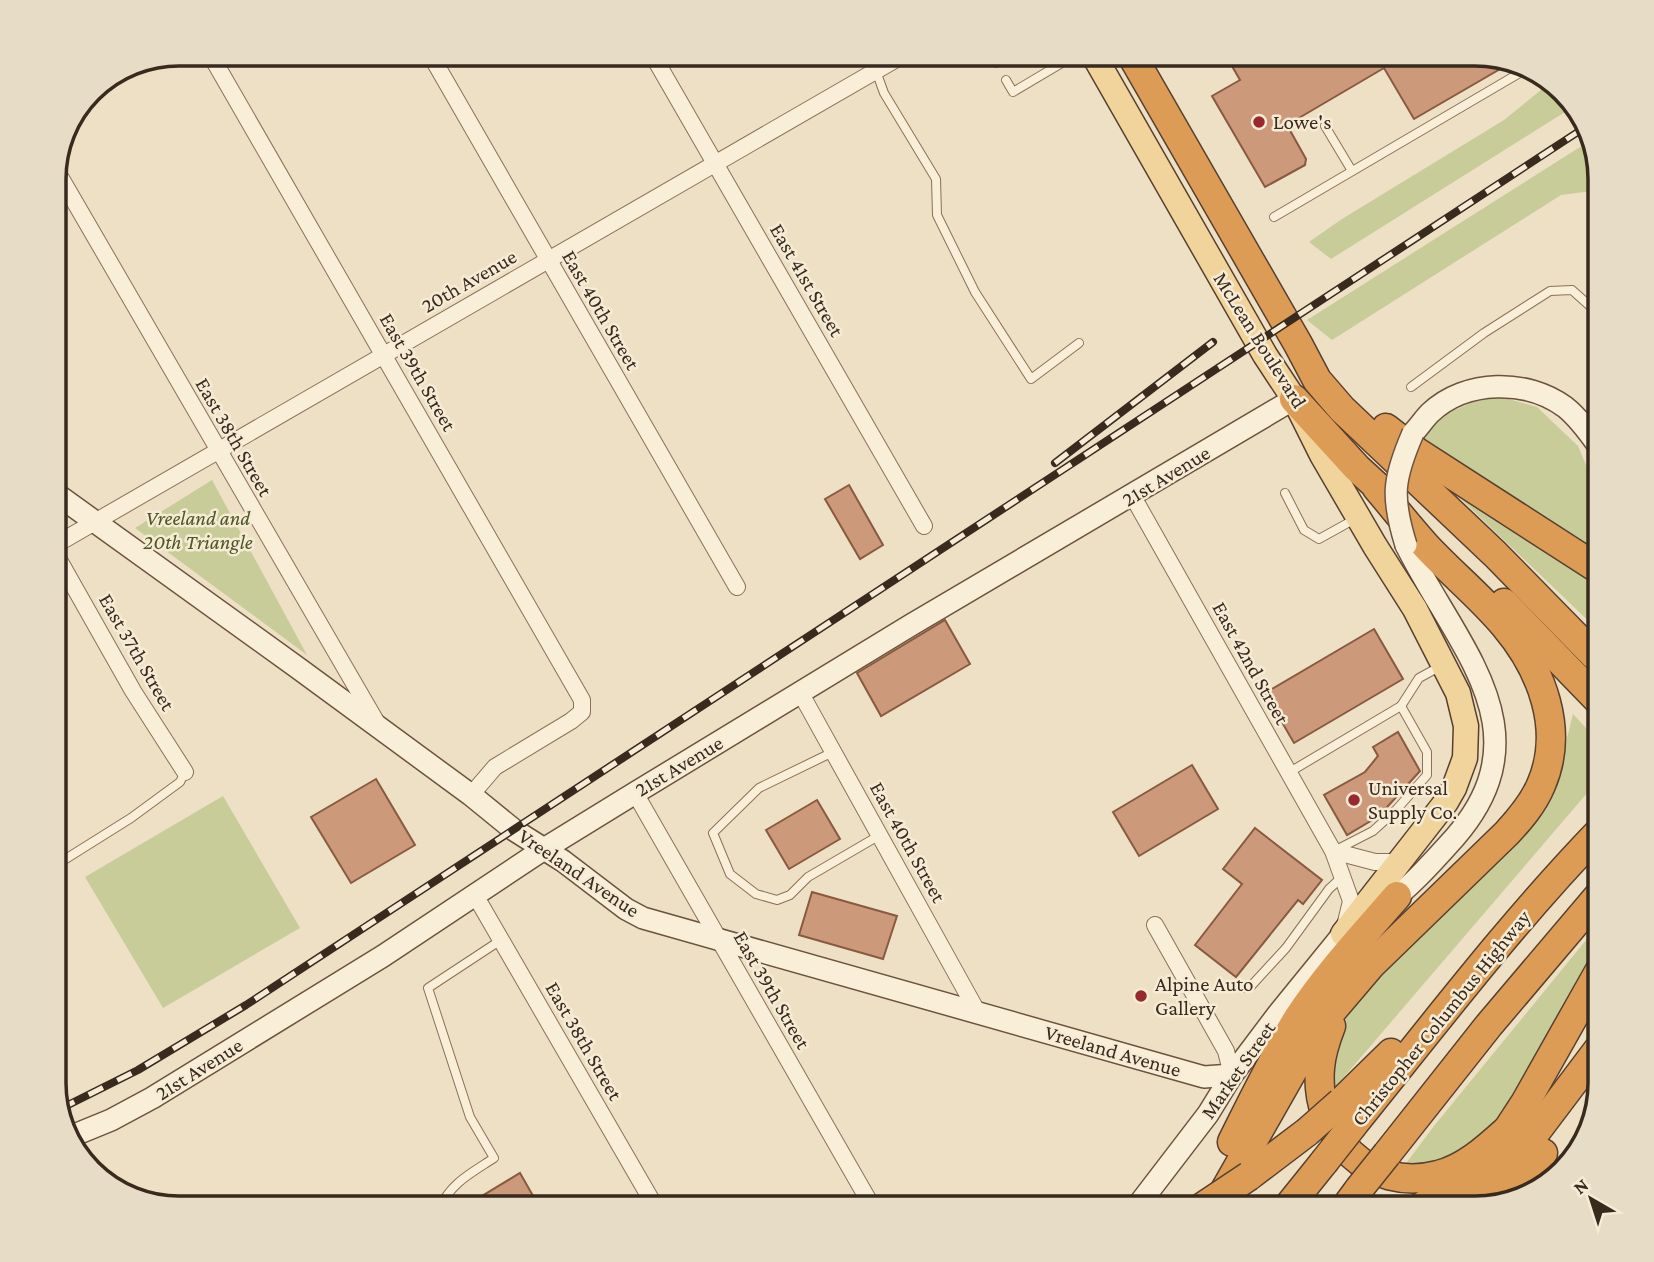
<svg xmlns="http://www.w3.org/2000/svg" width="1654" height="1262" font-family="'Crimson Pro',serif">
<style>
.green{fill:#c8cc98}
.building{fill:#cc997a;stroke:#885a40;stroke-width:2}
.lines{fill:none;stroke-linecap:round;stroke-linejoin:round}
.lane-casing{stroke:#89715a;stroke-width:10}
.street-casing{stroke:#89715a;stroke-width:18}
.secondary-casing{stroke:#6b533e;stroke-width:24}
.primary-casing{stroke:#57402f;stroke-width:27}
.highway-casing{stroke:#57402f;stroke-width:31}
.lane{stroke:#f9eed8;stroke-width:8}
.street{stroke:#f9eed8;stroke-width:16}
.secondary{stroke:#f9eed8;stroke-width:21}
.primary{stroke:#f1d49c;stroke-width:24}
.highway{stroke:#dd9c55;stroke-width:28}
.rail-casing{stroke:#392a1e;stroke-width:8}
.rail{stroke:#f6ebd4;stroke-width:5;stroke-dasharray:16;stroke-linecap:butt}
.secondary-bridge-casing{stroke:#6b533e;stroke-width:24;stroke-linecap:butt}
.highway-bridge-casing{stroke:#57402f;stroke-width:31;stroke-linecap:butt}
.secondary-bridge{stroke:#f9eed8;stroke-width:21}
.highway-bridge{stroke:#dd9c55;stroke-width:28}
.poi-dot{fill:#982a2f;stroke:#f6ebd4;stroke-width:2.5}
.labels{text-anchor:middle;stroke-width:5;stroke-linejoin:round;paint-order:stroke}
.poi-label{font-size:21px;fill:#392a1e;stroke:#f6ebd4;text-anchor:start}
.street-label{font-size:21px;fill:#392a1e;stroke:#f6ebd4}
.park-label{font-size:21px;font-style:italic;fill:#4b5525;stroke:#f6ebd4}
.rim{fill:none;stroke:#392a1e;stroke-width:3.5}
</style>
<rect width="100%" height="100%" fill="#eee0c4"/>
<g class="green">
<path d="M 1552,81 L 1573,107 L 1331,259 L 1309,242 L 1342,219 L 1504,120 Z"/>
<path d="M 1591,140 L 1600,179 L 1600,190 L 1561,195 L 1332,340 L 1307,320 Z"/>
<path d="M 1491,394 L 1537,407 L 1578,446 L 1600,498 L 1600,555 L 1416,444 L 1439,417 Z"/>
<path d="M 212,480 L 307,655 L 135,528 Z"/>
<path d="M 1461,499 L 1600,580 L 1600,632 Z"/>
<path d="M 1573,714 L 1600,743 L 1600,778 L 1332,1091 L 1330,1046 L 1359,997 L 1555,787 Z"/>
<path d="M 223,796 L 300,928 L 163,1008 L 85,877 Z"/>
<path d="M 1600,923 L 1600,949 L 1502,1117 L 1456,1160 L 1401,1170 L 1434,1126 Z"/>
</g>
<g class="building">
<path d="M 1225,54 L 1475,54 L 1507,65 L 1414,119 L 1384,68 L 1287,125 L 1306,159 L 1305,165 L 1265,187 L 1212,96 L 1240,80 Z"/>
<path d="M 849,485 L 883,545 L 860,559 L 825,499 Z"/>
<path d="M 945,620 L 970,664 L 881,716 L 857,673 Z"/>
<path d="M 1374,629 L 1403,679 L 1294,743 L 1265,693 Z"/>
<path d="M 1398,732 L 1420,771 L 1379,816 L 1347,835 L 1324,795 L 1365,772 L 1378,756 L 1373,747 Z"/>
<path d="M 1192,765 L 1218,809 L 1139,856 L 1113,812 Z"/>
<path d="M 376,779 L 415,845 L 351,883 L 311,817 Z"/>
<path d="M 817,800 L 840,839 L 789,869 L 766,830 Z"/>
<path d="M 1255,828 L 1322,880 L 1303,904 L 1298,900 L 1236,977 L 1195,945 L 1242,884 L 1223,869 Z"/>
<path d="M 812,892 L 897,916 L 883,959 L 799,935 Z"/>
<path d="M 520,1173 L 540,1208 L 462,1208 Z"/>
</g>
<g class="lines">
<defs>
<g id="lane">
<path d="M 991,54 L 996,63"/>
<path d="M 876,71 L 884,93 L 936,179 L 937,215 L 975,292 L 1031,379 L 1079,343"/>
<path d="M 1006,80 L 1013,92 L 1077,54"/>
<path d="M 1325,126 L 1352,171"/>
<path d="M 1274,217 L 1523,71"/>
<path d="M 1411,387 L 1484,333 L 1550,291 L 1572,290 L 1600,315"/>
<path d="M 1285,493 L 1304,530 L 1319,539 L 1355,519"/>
<path d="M 833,752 L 759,788 L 713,833 L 730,874 L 756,894 L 777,900 L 790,895 L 808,877 L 880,835"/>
<path d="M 1288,773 L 1401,706 L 1419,678 L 1441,666"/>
<path d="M 1336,850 L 1373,831 L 1396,810 L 1427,775 L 1427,752 L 1401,706"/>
<path d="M 56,865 L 131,818 L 180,782 L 185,772"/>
<path d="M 1243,988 L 1251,986 L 1286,948 L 1329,889 L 1342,877"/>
<path d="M 440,1208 C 450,1183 473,1172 494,1158 L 470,1117 L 428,988 L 501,940"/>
</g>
<g id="street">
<path d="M 210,54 L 582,700 L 582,712 L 571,721 L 495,767 L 471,795"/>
<path d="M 430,54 L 737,587"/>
<path d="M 652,54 L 924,526"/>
<path d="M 869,54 L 876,71"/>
<path d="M 55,168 L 377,723"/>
<path d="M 1132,495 L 1333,851 L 1351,901 L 1345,926"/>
<path d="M 55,545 L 905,54"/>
<path d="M 55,553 L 133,691 L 185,772"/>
<path d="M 800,692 L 978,1013"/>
<path d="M 635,793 L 873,1208"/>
<path d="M 1333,851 L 1375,862 L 1400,862"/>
<path d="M 475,895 L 656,1208"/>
<path d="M 1155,925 L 1226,1051 L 1232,1075"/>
</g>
<g id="secondary">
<path d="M 1413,433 C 1419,427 1424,419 1430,413 C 1466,379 1527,379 1565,407 C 1579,418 1590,434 1600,448"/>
<path d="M 55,493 L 298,668 L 471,795 L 514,830 L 563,861 L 626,909 L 643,918 L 1204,1077 L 1232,1075"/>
<path d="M 1387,904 C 1409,888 1429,866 1448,845 C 1552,734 1458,650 1406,545"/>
<path d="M 67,1138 L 111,1120 L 152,1098 L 383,956 L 544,849 L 635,793 L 911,625 L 1294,399"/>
<path d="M 1136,1208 L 1208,1114 L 1232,1075 L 1278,1014 L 1343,934 L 1354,926"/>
</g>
<path id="primary" d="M 1093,54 L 1265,355 L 1294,399 L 1322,455 L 1375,546 L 1415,609 L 1458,693 L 1466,726 L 1465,758 L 1454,788 L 1446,802 L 1343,934"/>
<g id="highway">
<path d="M 1131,54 L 1298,344 L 1317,380 L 1342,409 L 1495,554 L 1600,661"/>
<path d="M 1294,399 L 1357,468 L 1392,500"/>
<path d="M 1386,428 L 1417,452 L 1600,570"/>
<path d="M 1504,603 L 1600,702"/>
<path d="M 1331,1026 C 1326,1039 1321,1054 1320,1068 C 1314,1136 1369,1193 1438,1175 C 1464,1169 1486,1149 1506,1131"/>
<path d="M 1341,1102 L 1391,1053"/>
<path d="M 1353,1125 C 1433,1026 1511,923 1600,831"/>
<path d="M 1232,1142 C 1253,1100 1273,1058 1298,1018 C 1327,974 1363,935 1397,896"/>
<path d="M 1387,1154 L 1489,1025 L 1600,894"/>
<path d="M 1249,1176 L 1307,1132"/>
<path d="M 1221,1197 L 1301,1056 L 1325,1019 L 1371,965 L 1507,833 C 1520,819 1533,804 1541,785 C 1565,730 1542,670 1505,626 C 1481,597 1451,573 1426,546 C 1409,527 1393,507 1377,488"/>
<path d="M 1506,1201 L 1543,1153"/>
<path d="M 1287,1208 L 1324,1162"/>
<path d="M 1345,1208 L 1359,1189"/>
<path d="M 1420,1208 L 1481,1163 L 1497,1146 L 1525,1103 L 1600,970"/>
<path d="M 1467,1208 L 1520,1153 L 1600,1047"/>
</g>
</defs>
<use href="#lane" class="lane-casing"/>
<use href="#street" class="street-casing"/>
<use href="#secondary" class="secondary-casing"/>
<use href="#primary" class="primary-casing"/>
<use href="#highway" class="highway-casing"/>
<use href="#lane" class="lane"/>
<use href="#street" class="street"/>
<use href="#secondary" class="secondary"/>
<use href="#primary" class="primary"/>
<use href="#highway" class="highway"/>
<defs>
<g id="rail">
<path d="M 1055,463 L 1213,342"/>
<path d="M 60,1109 L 138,1070 L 246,1005 L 1587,126"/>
</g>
</defs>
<use href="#rail" class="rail-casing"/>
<use href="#rail" class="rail"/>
<defs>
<path id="secondary-bridge" d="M 1406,545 C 1391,497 1393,479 1413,433"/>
<g id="highway-bridge">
<path d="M 1307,1132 L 1341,1102"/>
<path d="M 1324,1162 L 1353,1125"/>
<path d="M 1359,1189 L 1387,1154"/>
<path d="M 1201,1208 L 1249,1176"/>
</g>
</defs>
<use href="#secondary-bridge" class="secondary-bridge-casing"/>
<use href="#highway-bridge" class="highway-bridge-casing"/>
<use href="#secondary-bridge" class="secondary-bridge"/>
<use href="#highway-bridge" class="highway-bridge"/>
</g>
<g class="poi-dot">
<circle cx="1259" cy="122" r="7"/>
<circle cx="1354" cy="800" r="7"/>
<circle cx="1141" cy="996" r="7"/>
</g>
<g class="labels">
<g class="poi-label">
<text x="1273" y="129">Lowe's</text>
<text x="1368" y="795">Universal<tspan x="1368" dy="24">Supply Co.</tspan></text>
<text x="1155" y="991">Alpine Auto<tspan x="1155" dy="24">Gallery</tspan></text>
</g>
<g class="street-label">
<text transform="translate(807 280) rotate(60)" y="7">East 41st Street</text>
<text transform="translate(469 281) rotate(-30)" y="7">20th Avenue</text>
<text transform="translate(601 310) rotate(60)" y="7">East 40th Street</text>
<text transform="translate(1260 340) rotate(58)" y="7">McLean Boulevard</text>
<text transform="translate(418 372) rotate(60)" y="7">East 39th Street</text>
<text transform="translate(234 437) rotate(60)" y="7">East 38th Street</text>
<text transform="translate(1166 476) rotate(-31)" y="7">21st Avenue</text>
<text transform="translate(137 652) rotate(60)" y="7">East 37th Street</text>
<text transform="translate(1251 663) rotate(61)" y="7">East 42nd Street</text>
<text transform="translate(679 766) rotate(-31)" y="7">21st Avenue</text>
<text transform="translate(908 842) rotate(61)" y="7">East 40th Street</text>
<text transform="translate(579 873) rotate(34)" y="7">Vreeland Avenue</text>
<text transform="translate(772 990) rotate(60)" y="7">East 39th Street</text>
<text transform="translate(1441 1018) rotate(-51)" y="7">Christopher Columbus Highway</text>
<text transform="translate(584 1041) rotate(60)" y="7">East 38th Street</text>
<text transform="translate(1113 1051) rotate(16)" y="7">Vreeland Avenue</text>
<text transform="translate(199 1069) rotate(-32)" y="7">21st Avenue</text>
<text transform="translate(1238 1070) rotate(-55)" y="7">Market Street</text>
</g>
<g class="park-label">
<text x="198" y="525">Vreeland and<tspan x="198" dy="24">20th Triangle</tspan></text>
</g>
</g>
<path d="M0 0H1654V1262H0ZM179 66H1475A113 113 0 0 1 1588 179V1083A113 113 0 0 1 1475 1196H179A113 113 0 0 1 66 1083V179A113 113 0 0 1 179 66Z" fill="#e7dcc5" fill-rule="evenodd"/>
<path class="rim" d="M179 66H1475A113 113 0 0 1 1588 179V1083A113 113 0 0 1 1475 1196H179A113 113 0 0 1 66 1083V179A113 113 0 0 1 179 66Z"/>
<g transform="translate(1591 1199) rotate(321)" stroke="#f6ebd4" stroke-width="5" paint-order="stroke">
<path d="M0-5L12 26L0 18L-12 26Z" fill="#392a1e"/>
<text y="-10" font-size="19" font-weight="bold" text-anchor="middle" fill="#392a1e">N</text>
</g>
</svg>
